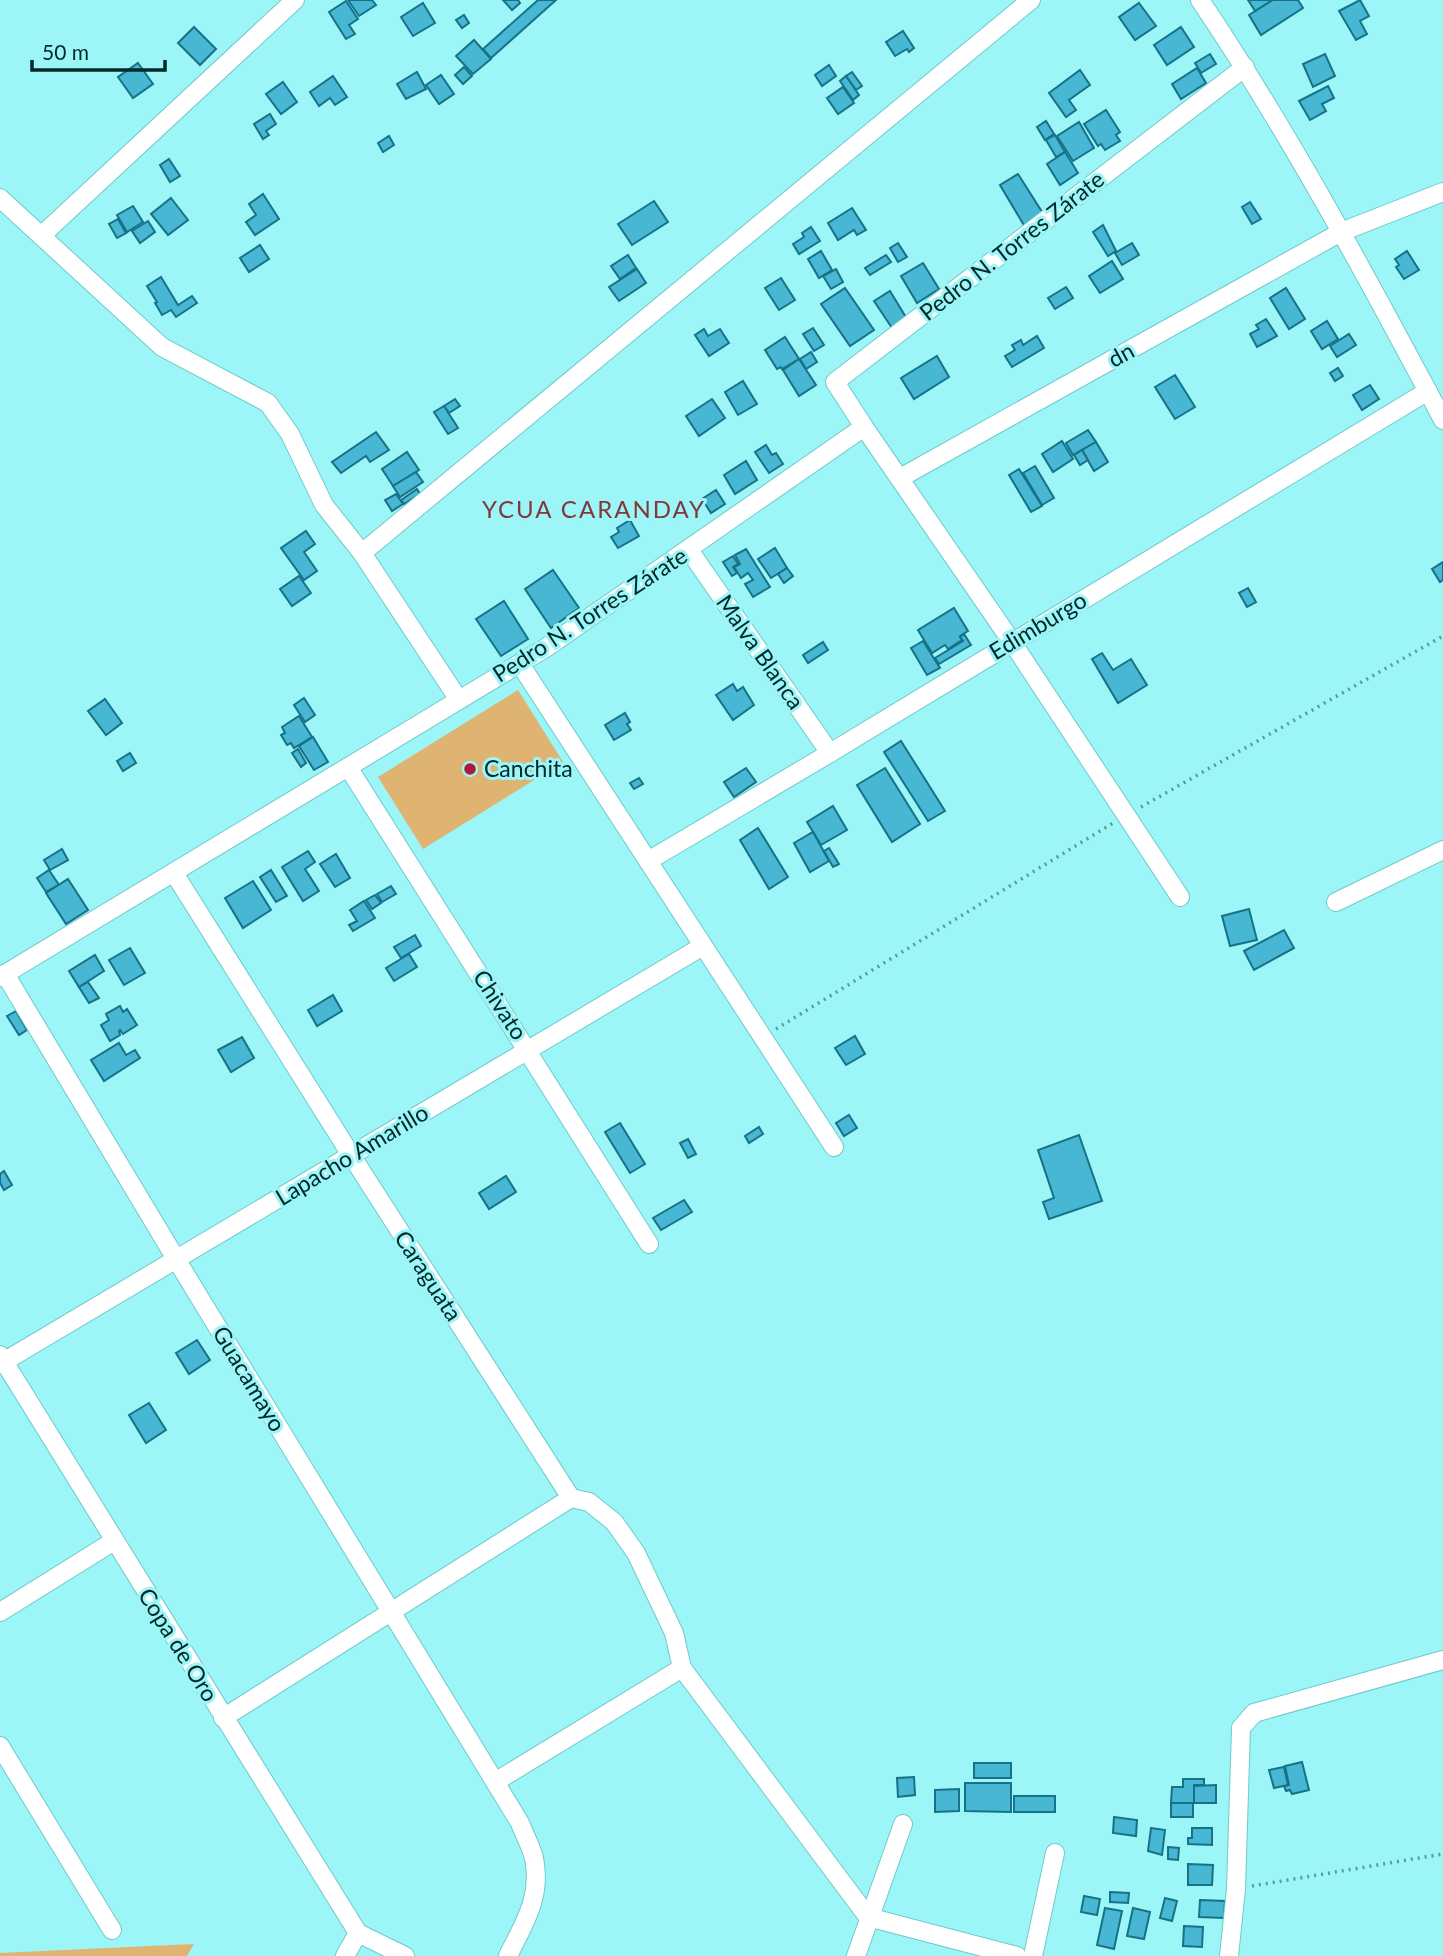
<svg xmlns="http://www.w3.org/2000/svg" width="1443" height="1956" font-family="Lato,sans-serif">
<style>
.green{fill:#dfb371}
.building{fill:#47b7d3;stroke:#177287;stroke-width:2}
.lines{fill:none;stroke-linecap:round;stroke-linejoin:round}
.street-casing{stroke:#70c9cb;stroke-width:20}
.path{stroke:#589b9c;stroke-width:3.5;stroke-dasharray:2 5;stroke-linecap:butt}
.street{stroke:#fff;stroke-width:18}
.poi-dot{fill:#ad1937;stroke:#9cf5f6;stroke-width:2.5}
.labels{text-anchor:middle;stroke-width:6;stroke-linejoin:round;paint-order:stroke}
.street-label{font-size:23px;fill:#01292a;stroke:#9cf5f6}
.poi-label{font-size:23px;fill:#01292a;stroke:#9cf5f6;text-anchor:start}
.neighbourhood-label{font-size:24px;letter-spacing:2px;fill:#80383d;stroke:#9cf5f6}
</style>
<rect width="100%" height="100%" fill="#9cf5f6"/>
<g class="green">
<path d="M 518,690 L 563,762 L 423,849 L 378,777 Z"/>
<path d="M 194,1944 L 187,1956 L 0,1956 L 0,1953 Z"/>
</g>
<g class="building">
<path d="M 348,0 L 372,0 L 376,5 L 359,16 Z"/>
<path d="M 503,0 L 518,0 L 520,3 L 512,10 Z"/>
<path d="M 538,0 L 556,0 L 491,58 L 483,49 Z"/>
<path d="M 1248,0 L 1273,0 L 1255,11 Z"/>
<path d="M 1273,0 L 1298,0 L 1303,8 L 1261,35 L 1249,15 Z"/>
<path d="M 1360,0 L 1369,16 L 1360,21 L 1367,34 L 1356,40 L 1339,11 Z"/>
<path d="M 346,1 L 358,19 L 349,25 L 355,34 L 346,39 L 329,12 Z"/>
<path d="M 423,3 L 435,23 L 413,36 L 401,17 Z"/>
<path d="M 1139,3 L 1156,26 L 1135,40 L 1119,17 Z"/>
<path d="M 464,15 L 469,23 L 462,28 L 456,20 Z"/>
<path d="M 194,27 L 216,49 L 200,65 L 178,43 Z"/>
<path d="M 1181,27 L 1194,47 L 1167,65 L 1154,45 Z"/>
<path d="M 903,31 L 914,48 L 909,52 L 907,49 L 895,56 L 886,42 Z"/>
<path d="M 474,40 L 491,59 L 473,74 L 456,56 Z"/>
<path d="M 1210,54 L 1216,64 L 1201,73 L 1195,63 Z"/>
<path d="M 1325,54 L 1335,76 L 1313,87 L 1303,64 Z"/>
<path d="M 138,63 L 153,84 L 133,98 L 118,77 Z"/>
<path d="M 829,65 L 836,76 L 822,86 L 815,75 Z"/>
<path d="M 464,67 L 472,76 L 463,84 L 455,75 Z"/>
<path d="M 1197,68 L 1206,83 L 1181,99 L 1172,84 Z"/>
<path d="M 1080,70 L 1090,85 L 1069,100 L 1076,110 L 1066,117 L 1049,93 Z"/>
<path d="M 417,72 L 426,89 L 406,99 L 397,84 Z"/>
<path d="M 852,72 L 862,86 L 856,90 L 846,76 Z"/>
<path d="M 441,75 L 454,94 L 439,104 L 426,85 Z"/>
<path d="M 333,76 L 347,97 L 335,105 L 330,98 L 319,106 L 310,92 Z"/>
<path d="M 846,76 L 859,95 L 853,100 L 840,81 Z"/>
<path d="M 283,82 L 297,102 L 281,114 L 266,94 Z"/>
<path d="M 1328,86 L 1334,98 L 1322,104 L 1326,111 L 1310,120 L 1299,101 Z"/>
<path d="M 843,87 L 854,103 L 838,114 L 827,98 Z"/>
<path d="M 1106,110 L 1120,132 L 1116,135 L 1120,141 L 1105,150 L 1101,144 L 1098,146 L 1084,124 Z"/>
<path d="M 270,114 L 276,124 L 266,131 L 269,135 L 263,139 L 254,124 Z"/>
<path d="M 1046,121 L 1054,134 L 1045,140 L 1037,127 Z"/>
<path d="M 1079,122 L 1094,148 L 1073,161 L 1057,136 Z"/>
<path d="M 1055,135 L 1065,152 L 1056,157 L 1046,140 Z"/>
<path d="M 389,136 L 394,145 L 383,152 L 378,143 Z"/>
<path d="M 1065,152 L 1078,173 L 1060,185 L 1047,164 Z"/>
<path d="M 169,159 L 180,176 L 170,182 L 160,165 Z"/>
<path d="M 1018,174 L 1044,215 L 1025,227 L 1000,185 Z"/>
<path d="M 263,194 L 279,219 L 255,235 L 246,222 L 256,215 L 249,204 Z"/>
<path d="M 171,198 L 188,220 L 168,235 L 151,214 Z"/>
<path d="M 654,201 L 668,222 L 632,245 L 618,224 Z"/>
<path d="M 1250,202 L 1261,219 L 1252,224 L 1242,207 Z"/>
<path d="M 133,206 L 143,222 L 127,232 L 117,215 Z"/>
<path d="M 852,208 L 866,230 L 857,235 L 854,230 L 838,240 L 828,223 Z"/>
<path d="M 118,219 L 126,233 L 117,238 L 109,224 Z"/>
<path d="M 148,221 L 155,232 L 140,243 L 132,231 Z"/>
<path d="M 1103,225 L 1116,251 L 1108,256 L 1093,232 Z"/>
<path d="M 811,227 L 820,241 L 799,254 L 793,244 L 804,237 L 802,233 Z"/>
<path d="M 898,243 L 907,257 L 898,262 L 890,248 Z"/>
<path d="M 1132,243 L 1139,255 L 1122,265 L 1115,253 Z"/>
<path d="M 260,245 L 269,259 L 249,272 L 240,258 Z"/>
<path d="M 821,251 L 832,270 L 819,278 L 808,259 Z"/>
<path d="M 1407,251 L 1419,270 L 1404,279 L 1396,267 L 1399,265 L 1395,259 Z"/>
<path d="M 628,255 L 636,268 L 620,279 L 611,266 Z"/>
<path d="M 886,255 L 891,262 L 870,275 L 865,268 Z"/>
<path d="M 1112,261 L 1123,279 L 1100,293 L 1089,276 Z"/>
<path d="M 923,263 L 939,289 L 917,303 L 901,276 Z"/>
<path d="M 637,269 L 646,283 L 619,301 L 609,287 Z"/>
<path d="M 836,269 L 843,282 L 831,289 L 823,276 Z"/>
<path d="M 161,277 L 178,305 L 192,296 L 197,303 L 176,317 L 171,310 L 162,315 L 155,303 L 157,302 L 147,286 Z"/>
<path d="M 781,278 L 795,300 L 779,310 L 765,288 Z"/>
<path d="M 1066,287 L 1073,298 L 1055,309 L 1048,298 Z"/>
<path d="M 845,288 L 874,330 L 850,346 L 821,304 Z"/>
<path d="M 1286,288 L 1305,319 L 1289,329 L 1270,298 Z"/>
<path d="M 890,291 L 907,319 L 892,328 L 874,301 Z"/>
<path d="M 1266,319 L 1277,336 L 1257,347 L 1250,334 L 1259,329 L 1256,325 Z"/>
<path d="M 1327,321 L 1338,339 L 1322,349 L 1311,331 Z"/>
<path d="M 813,328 L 824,345 L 814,351 L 803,334 Z"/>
<path d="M 704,329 L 708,336 L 720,329 L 729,343 L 709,356 L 695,335 Z"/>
<path d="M 1349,334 L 1356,345 L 1337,357 L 1330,346 Z"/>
<path d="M 1037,336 L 1044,348 L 1012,367 L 1005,356 L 1015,350 L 1012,345 L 1021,340 L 1023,345 Z"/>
<path d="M 785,337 L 799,359 L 782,369 L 781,367 L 777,369 L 765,350 Z"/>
<path d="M 811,352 L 817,362 L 806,369 L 800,359 Z"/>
<path d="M 937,356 L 949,377 L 914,399 L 901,378 Z"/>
<path d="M 799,359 L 816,385 L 799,396 L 783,370 Z"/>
<path d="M 1338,368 L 1343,376 L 1335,381 L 1330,373 Z"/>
<path d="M 1175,375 L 1195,407 L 1175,419 L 1155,387 Z"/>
<path d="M 743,381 L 757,404 L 738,415 L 725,392 Z"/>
<path d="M 1370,385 L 1379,399 L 1362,410 L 1353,395 Z"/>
<path d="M 455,399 L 460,406 L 449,413 L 444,406 Z"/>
<path d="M 712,399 L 725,418 L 699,436 L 686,416 Z"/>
<path d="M 444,406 L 458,428 L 448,434 L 434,412 Z"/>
<path d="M 1088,430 L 1096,442 L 1073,455 L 1066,443 Z"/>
<path d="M 376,432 L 389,450 L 370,462 L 366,456 L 341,473 L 332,462 Z"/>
<path d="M 1062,441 L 1073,459 L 1053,472 L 1042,454 Z"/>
<path d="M 1096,442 L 1108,462 L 1094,471 L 1082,450 Z"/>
<path d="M 766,445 L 772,455 L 776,453 L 783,464 L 769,473 L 755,452 Z"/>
<path d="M 1082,450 L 1088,460 L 1080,465 L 1074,455 Z"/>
<path d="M 407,452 L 419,470 L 393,486 L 382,469 Z"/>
<path d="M 746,461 L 757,480 L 735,494 L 724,475 Z"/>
<path d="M 1035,466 L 1054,498 L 1042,505 L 1023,473 Z"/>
<path d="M 1019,469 L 1042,506 L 1031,512 L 1009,475 Z"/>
<path d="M 416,472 L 423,482 L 400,497 L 393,486 Z"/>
<path d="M 417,489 L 420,494 L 404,504 L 401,500 Z"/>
<path d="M 716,490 L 725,504 L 711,513 L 702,499 Z"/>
<path d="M 396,494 L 403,504 L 392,511 L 385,500 Z"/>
<path d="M 630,520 L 639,536 L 618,548 L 611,537 L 619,532 L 617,528 Z"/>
<path d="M 306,531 L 315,544 L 304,552 L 317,571 L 304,580 L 281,548 Z"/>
<path d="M 775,548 L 787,568 L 771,578 L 758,559 Z"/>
<path d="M 746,549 L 770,587 L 753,597 L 745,584 L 753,580 L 748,573 L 741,578 L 734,567 L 740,564 L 735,555 Z"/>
<path d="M 733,556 L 738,564 L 733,567 L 737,573 L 732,576 L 723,562 Z"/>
<path d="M 1443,562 L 1443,580 L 1440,582 L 1432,569 Z"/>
<path d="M 787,568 L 793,576 L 784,583 L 778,574 Z"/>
<path d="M 553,570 L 579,608 L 551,628 L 525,589 Z"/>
<path d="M 299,576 L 311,593 L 292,606 L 280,589 Z"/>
<path d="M 1248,588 L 1256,602 L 1247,607 L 1239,593 Z"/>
<path d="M 504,601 L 528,639 L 501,656 L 476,619 Z"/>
<path d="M 954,608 L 968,631 L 960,636 L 962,640 L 948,649 L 945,645 L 932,653 L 918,630 Z"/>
<path d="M 964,634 L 971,645 L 939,664 L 935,658 L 963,641 L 960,637 Z"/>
<path d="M 923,641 L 940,668 L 927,675 L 911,648 Z"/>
<path d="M 823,642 L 828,650 L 808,663 L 803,655 Z"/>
<path d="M 1102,653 L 1113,670 L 1131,659 L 1147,685 L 1118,703 L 1092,659 Z"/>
<path d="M 733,684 L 737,691 L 743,687 L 754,705 L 733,720 L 716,695 Z"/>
<path d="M 304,698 L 315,715 L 305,722 L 294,705 Z"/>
<path d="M 105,699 L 122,723 L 106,735 L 88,711 Z"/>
<path d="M 625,713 L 630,722 L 627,724 L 631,730 L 614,740 L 605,725 Z"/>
<path d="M 299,716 L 312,737 L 294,748 L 291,743 L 287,745 L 281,735 L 285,733 L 282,727 Z"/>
<path d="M 313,737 L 328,762 L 314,770 L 299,746 Z"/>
<path d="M 901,741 L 945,811 L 928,821 L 884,752 Z"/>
<path d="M 298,749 L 306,763 L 301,767 L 292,753 Z"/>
<path d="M 130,753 L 136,763 L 123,771 L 117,761 Z"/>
<path d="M 746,768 L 756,782 L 734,797 L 724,782 Z"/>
<path d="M 885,768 L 920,824 L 892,842 L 857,785 Z"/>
<path d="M 639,778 L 643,784 L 634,789 L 630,783 Z"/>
<path d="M 833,806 L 847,830 L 821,845 L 807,822 Z"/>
<path d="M 758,828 L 788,877 L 769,889 L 740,840 Z"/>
<path d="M 813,832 L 829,861 L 810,872 L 794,843 Z"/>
<path d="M 829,848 L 839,864 L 833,867 L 824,851 Z"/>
<path d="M 62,849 L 68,860 L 50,870 L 44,860 Z"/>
<path d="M 308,851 L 315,862 L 305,869 L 319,891 L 303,901 L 282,867 Z"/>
<path d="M 336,854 L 350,878 L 335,887 L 320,864 Z"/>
<path d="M 49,870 L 59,885 L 46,892 L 37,878 Z"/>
<path d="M 271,870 L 287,896 L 276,902 L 260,877 Z"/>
<path d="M 68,879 L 88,910 L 66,924 L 46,893 Z"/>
<path d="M 253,881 L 271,910 L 243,928 L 225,898 Z"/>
<path d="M 391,886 L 396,894 L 382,902 L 377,894 Z"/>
<path d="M 375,895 L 381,903 L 372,909 L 366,900 Z"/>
<path d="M 364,901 L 375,918 L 353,931 L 349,925 L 357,921 L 350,910 Z"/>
<path d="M 1249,909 L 1257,940 L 1230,946 L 1222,916 Z"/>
<path d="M 1284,930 L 1294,948 L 1254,970 L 1244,951 Z"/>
<path d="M 415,935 L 421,946 L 401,958 L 394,947 Z"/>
<path d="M 130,948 L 145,973 L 124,985 L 109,960 Z"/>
<path d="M 409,954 L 417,967 L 394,981 L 386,968 Z"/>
<path d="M 95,955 L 104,971 L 79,987 L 69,971 Z"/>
<path d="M 88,982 L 99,998 L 89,1003 L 79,987 Z"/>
<path d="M 333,995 L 342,1011 L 317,1026 L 308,1010 Z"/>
<path d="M 120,1006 L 123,1012 L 127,1009 L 137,1025 L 123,1034 L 120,1030 L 119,1031 L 120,1035 L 110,1041 L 101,1025 L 109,1020 L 106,1014 Z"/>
<path d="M 16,1011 L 27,1030 L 19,1035 L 7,1016 Z"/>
<path d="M 855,1036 L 865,1054 L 846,1065 L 835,1048 Z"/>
<path d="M 242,1037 L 254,1058 L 231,1072 L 218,1050 Z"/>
<path d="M 119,1043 L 126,1055 L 135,1050 L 140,1058 L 104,1081 L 91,1060 Z"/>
<path d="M 849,1115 L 857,1128 L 844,1136 L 836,1123 Z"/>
<path d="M 620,1123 L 645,1164 L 630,1173 L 605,1132 Z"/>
<path d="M 759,1127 L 763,1134 L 749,1143 L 745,1136 Z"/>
<path d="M 1079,1135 L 1102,1201 L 1049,1219 L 1043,1202 L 1054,1198 L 1038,1150 Z"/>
<path d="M 688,1139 L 696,1154 L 688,1158 L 680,1143 Z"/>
<path d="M 4,1171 L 12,1185 L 4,1190 L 0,1183 L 0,1174 Z"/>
<path d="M 506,1176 L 516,1192 L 489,1209 L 479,1193 Z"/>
<path d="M 684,1200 L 692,1212 L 661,1230 L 653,1218 Z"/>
<path d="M 197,1340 L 210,1360 L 189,1374 L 176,1353 Z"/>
<path d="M 149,1403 L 166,1430 L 146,1443 L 129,1415 Z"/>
<path d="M 1302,1762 L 1309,1790 L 1292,1794 L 1290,1790 L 1286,1791 L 1284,1786 L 1289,1785 L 1285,1766 Z"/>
<rect x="974" y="1763" width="37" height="15"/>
<path d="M 1284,1767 L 1288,1785 L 1274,1788 L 1269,1770 Z"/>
<path d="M 914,1777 L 915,1795 L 898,1797 L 897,1778 Z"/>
<path d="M 1183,1779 L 1204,1779 L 1204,1785 L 1194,1785 L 1194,1803 L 1171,1803 L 1172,1787 L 1183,1787 Z"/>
<path d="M 965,1783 L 1011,1783 L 1011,1812 L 965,1811 Z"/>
<path d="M 1216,1785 L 1216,1803 L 1194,1803 L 1194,1786 Z"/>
<path d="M 959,1789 L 959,1811 L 935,1812 L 935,1790 Z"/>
<rect x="1014" y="1796" width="41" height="16"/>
<rect x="1171" y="1803" width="22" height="14"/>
<path d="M 1114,1817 L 1137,1820 L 1136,1836 L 1113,1833 Z"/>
<path d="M 1151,1828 L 1165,1830 L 1162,1855 L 1148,1851 Z"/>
<path d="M 1192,1828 L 1212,1828 L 1212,1845 L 1188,1844 L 1188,1838 L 1192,1838 Z"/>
<path d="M 1168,1847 L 1179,1848 L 1178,1860 L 1168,1859 Z"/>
<path d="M 1188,1864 L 1213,1865 L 1212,1885 L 1188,1885 Z"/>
<path d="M 1110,1892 L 1129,1893 L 1128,1903 L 1110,1902 Z"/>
<path d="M 1084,1896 L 1100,1899 L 1097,1915 L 1081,1912 Z"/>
<path d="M 1165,1898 L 1177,1901 L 1172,1921 L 1160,1918 Z"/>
<path d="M 1200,1900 L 1225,1901 L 1224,1918 L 1199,1917 Z"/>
<path d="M 1105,1908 L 1122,1911 L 1114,1949 L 1097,1945 Z"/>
<path d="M 1133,1908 L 1150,1912 L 1144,1939 L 1127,1936 Z"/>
<path d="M 1184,1926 L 1203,1927 L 1202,1947 L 1183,1946 Z"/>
</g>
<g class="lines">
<defs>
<g id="street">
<path d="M 1200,0 C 1290,134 1367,277 1443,420"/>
<path d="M 0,198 L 162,347 L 268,403 L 290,434 L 324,505 L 362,553 L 459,700"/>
<path d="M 41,236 L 295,0"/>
<path d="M 864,427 L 1012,642 L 1180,897"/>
<path d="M 900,478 L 1341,232 L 1443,192"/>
<path d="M 689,550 L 830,753"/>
<path d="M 362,553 L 1031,0"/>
<path d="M 520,664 L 834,1147"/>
<path d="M 348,767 L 649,1244"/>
<path d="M 648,861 L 830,753 L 1428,391"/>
<path d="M 174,873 L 351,1155 L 571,1498 L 589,1502 L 614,1522 L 636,1553 L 674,1633 L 682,1668 L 868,1917 L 1017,1956"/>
<path d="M 1336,902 L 1443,850"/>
<path d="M 5,974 L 176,1259 L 520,1823 C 524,1834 531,1846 534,1858 C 542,1897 524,1923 508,1956"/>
<path d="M 0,977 L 547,647 L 864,427 L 835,382 L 1245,67"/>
<path d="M 0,1355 L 358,1933"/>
<path d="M 0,1364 L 703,946"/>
<path d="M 0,1612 L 114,1541"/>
<path d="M 223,1718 L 571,1498"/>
<path d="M 0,1746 L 112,1930"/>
<path d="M 495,1782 L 682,1668"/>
<path d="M 358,1933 L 405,1956"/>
<path d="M 345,1956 L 358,1933"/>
<path d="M 856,1956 L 903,1824"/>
<path d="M 1033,1956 L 1055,1853"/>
<path d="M 1229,1956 L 1236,1889 L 1241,1728 L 1254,1713 L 1443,1660"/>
</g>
</defs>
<use href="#street" class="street-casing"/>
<g class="path">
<path d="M 1141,807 L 1443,636"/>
<path d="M 776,1029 L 1113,823"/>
<path d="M 1252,1886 L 1443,1854"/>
</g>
<use href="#street" class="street"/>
</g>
<circle class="poi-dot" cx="470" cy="769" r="7"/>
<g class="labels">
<g class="street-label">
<text transform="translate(1012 246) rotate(-38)" y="8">Pedro N. Torres Zárate</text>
<text transform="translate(1121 355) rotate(-29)" y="8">dn</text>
<text transform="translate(590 615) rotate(-33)" y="8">Pedro N. Torres Zárate</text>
<text transform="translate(1038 626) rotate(-31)" y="8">Edimburgo</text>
<text transform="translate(760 652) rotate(55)" y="8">Malva Blanca</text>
<text transform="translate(500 1005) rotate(57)" y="8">Chivato</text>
<text transform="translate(352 1155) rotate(-31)" y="8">Lapacho Amarillo</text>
<text transform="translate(428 1276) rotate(57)" y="8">Caraguata</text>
<text transform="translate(249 1379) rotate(59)" y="8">Guacamayo</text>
<text transform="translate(178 1645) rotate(58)" y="8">Copa de Oro</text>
</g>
<g class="poi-label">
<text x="484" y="777">Canchita</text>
</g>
<g class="neighbourhood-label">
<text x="594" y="518">YCUA CARANDAY</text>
</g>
</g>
<path d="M32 60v10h133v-10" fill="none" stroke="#01292a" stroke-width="3.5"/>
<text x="42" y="60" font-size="21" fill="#01292a" stroke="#9cf5f6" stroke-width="5" paint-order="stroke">50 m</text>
</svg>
